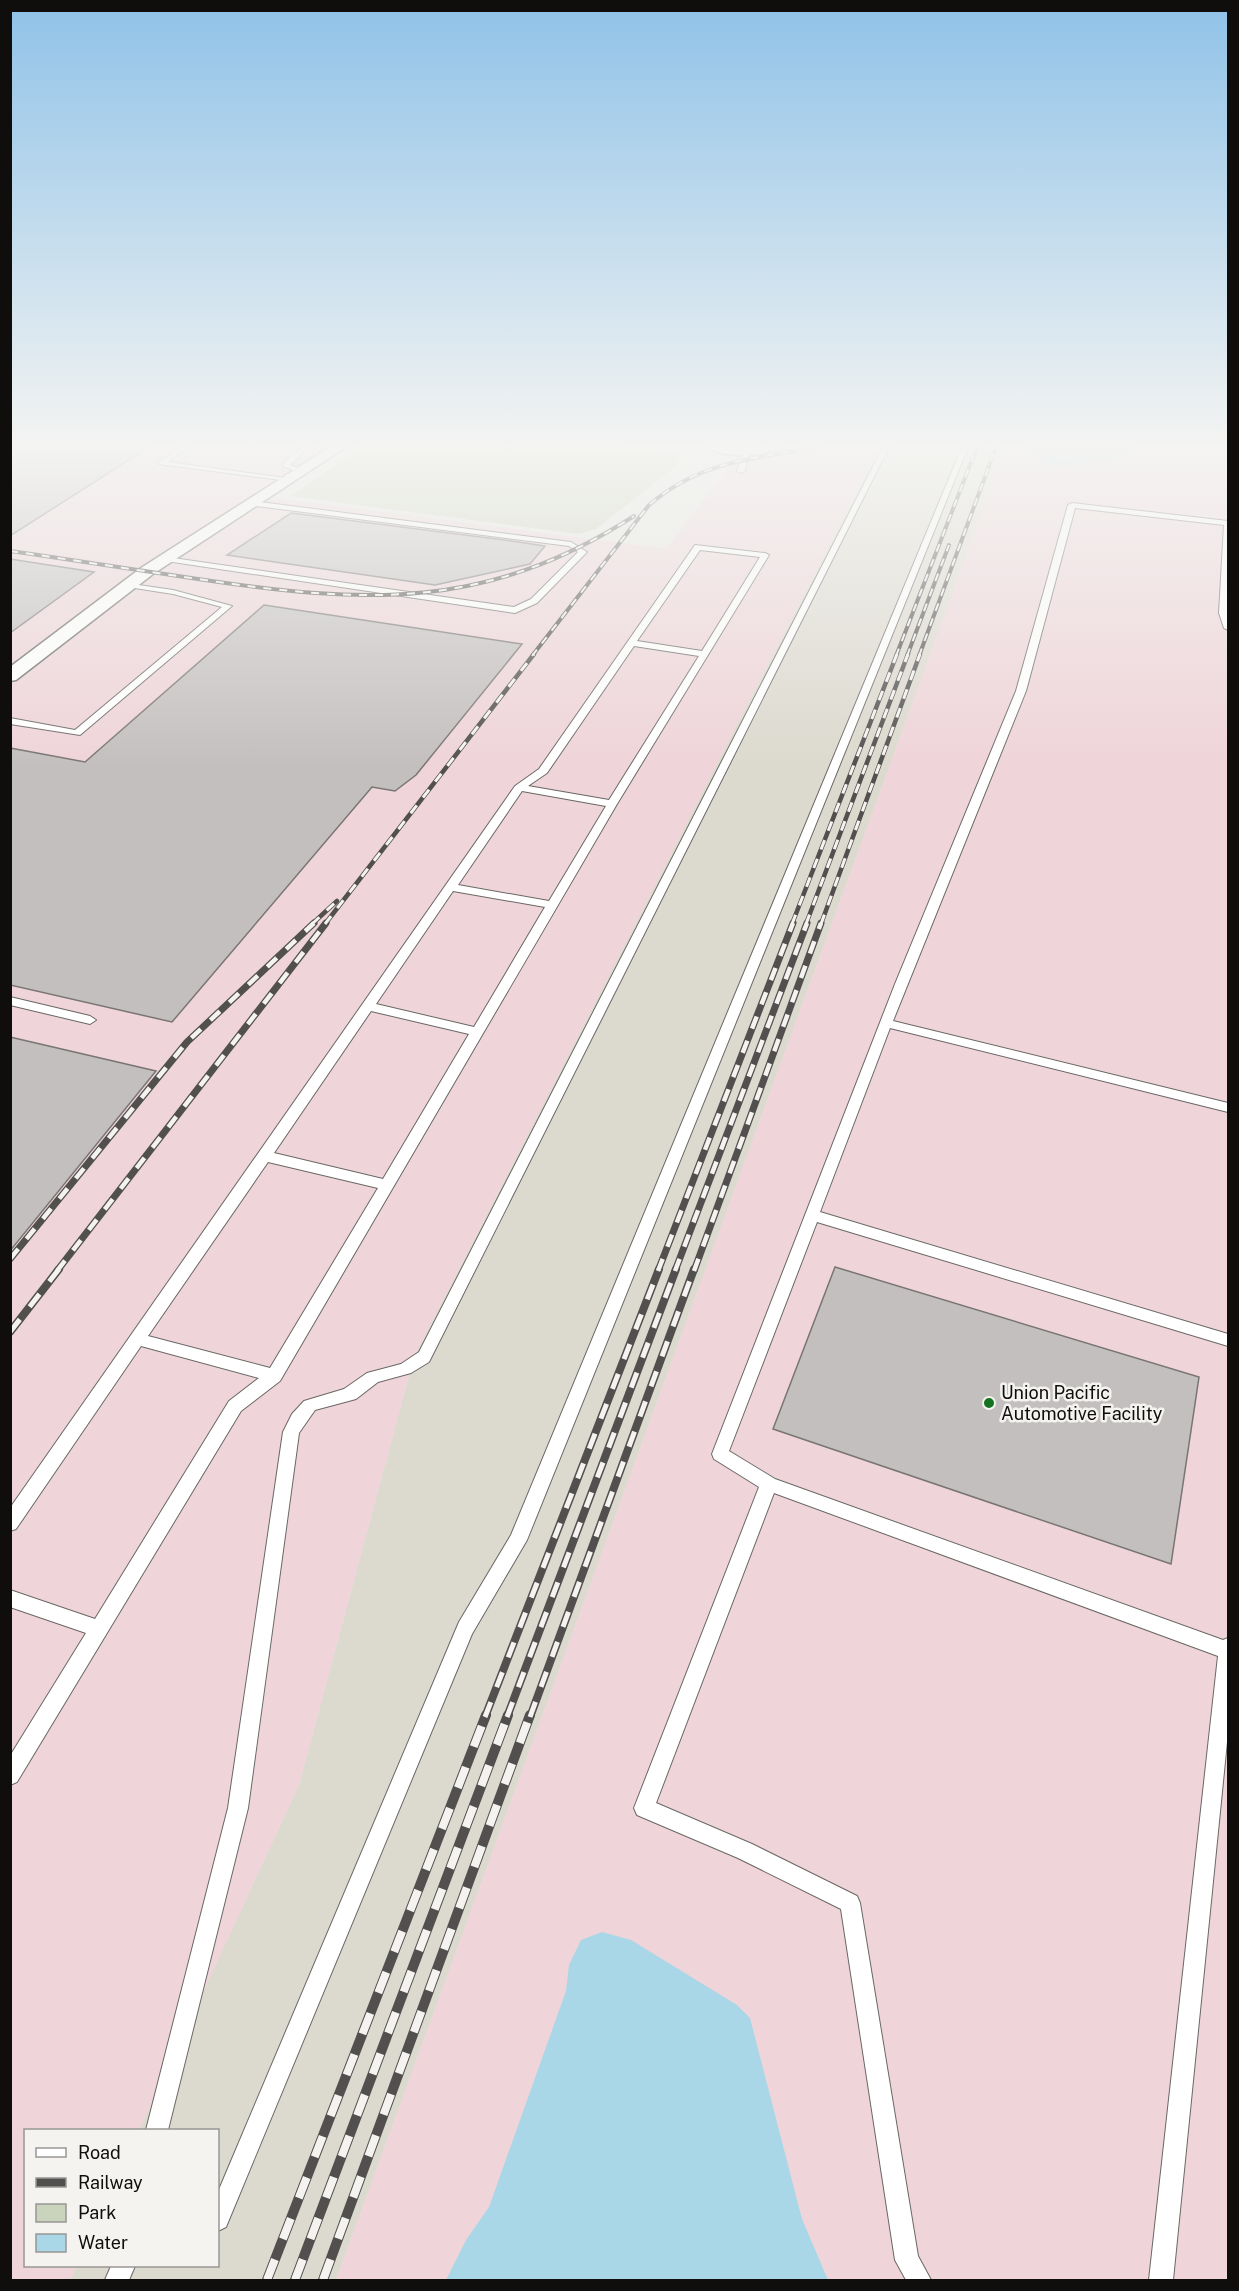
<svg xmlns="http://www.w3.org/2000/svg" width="1239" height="2291" font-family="'Public Sans',sans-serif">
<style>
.built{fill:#dcd9ce}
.industrial{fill:#efd4d9}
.green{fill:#cad3bb}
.water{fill:#aad7e7}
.building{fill:#c3bfbe;stroke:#787574;stroke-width:1.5}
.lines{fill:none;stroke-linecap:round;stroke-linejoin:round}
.service-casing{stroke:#696865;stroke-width:2}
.minor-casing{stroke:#696865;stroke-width:3}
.service{fill:#fff;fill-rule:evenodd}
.minor{fill:#fff;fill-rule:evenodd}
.rail-far4-casing{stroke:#51504e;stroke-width:4}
.rail-far3-casing{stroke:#51504e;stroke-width:4.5}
.rail-far2-casing{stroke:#51504e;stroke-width:7}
.rail-far1-casing{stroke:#51504e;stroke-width:8}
.rail-casing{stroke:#51504e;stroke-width:10}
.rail-far4{stroke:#f4f3f0;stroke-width:2;stroke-dasharray:8;stroke-linecap:butt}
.rail-far3{stroke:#f4f3f0;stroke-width:3;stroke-dasharray:10;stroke-linecap:butt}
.rail-far2{stroke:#f4f3f0;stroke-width:4.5;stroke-dasharray:13;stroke-linecap:butt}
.rail-far1{stroke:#f4f3f0;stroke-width:5;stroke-dasharray:16;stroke-linecap:butt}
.rail{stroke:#f4f3f0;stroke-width:8;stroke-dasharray:22;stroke-linecap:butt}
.poi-dot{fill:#147220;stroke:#f4f3f0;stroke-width:2}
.labels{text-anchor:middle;stroke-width:5;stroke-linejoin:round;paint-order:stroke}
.poi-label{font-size:18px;fill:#0f0e0d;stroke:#f4f3f0;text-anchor:start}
</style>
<rect width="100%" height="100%" fill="#e7e6e2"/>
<path class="built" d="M 879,447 L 1006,447 L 336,2280 L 70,2280 L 77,2266 L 218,2266 L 218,2130 L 139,2130 L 299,1785 L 414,1357 Z"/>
<g class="industrial">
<path d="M 11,447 L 331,447 L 254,495 L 666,549 L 739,454 L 763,453 L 782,447 L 879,447 L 414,1357 L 299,1785 L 139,2130 L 26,2130 L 26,2266 L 77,2266 L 70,2280 L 11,2280 Z"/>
<path d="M 1006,447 L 1228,447 L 1228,2280 L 336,2280 Z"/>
</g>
<path class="green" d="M 363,447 L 623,447 L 682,454 L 675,467 L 596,529 L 579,534 L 290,496 Z"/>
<g class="water">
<path d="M 1031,447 L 1138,447 L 1125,450 L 1121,457 L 1054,467 L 1033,454 Z"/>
<path d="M 602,1932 L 631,1940 L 737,2005 L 750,2018 L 802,2219 L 828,2280 L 446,2280 L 466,2240 L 489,2207 L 566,1991 L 569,1965 L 581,1940 Z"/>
</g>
<g class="building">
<path d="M 10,447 L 149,447 L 10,536 Z"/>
<path d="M 291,513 L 512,541 L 545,546 L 530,564 L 435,585 L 227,555 Z"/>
<path d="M 10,559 L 94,572 L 10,633 Z"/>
<path d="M 264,605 L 522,644 L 416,775 L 395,791 L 372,787 L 172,1022 L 10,985 L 10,748 L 85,762 Z"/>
<path d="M 10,1037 L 156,1071 L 10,1251 Z"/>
<path d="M 835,1267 L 1199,1377 L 1171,1564 L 773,1429 Z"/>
</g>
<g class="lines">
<defs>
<g id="service">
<path d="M 181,447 L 188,447 L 168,462 L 293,479 L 289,481 L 159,464 L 159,462 Z"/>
<path d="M 302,447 L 309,447 L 290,465 L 303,470 L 303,474 L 283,466 L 283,464 Z"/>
<path d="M 883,447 L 889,447 L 429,1362 L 411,1373 L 378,1382 L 356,1399 L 315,1410 L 299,1433 L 248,1808 L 168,2130 L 146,2130 L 228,1808 L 283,1432 L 292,1414 L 304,1401 L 344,1389 L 367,1373 L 401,1364 L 419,1352 Z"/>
<path d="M 962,447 L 968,447 L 527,1540 L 472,1634 L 226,2227 L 218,2231 L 218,2192 L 459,1622 L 511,1535 Z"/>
<path d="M 744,450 L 749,451 L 745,471 L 741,473 L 737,471 Z"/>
<path d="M 252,501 L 571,542 L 587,552 L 537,603 L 515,613 L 166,561 L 162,559 L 166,557 L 514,607 L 531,599 L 578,552 L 569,546 L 249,505 L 248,503 Z"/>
<path d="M 1072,503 L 1228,521 L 1228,630 L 1224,628 L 1219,613 L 1224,525 L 1075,508 L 1026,691 L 893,1021 L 1228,1103 L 1228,1112 L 890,1028 L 820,1212 L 1228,1334 L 1228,1346 L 817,1222 L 729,1451 L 775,1479 L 1223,1640 L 1228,1638 L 1228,1732 L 1173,2280 L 1149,2280 L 1218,1656 L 774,1493 L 656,1803 L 752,1844 L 857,1896 L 860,1903 L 918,2256 L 931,2280 L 906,2280 L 895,2260 L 841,1909 L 738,1858 L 637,1815 L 634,1808 L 759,1487 L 714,1459 L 712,1454 L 895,984 L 1016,691 L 1068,505 Z"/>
<path d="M 695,545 L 765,553 L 769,555 L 617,804 L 280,1381 L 241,1411 L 17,1782 L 10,1785 L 10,1756 L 86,1633 L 10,1607 L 10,1590 L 95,1619 L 229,1401 L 259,1378 L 141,1346 L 16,1529 L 10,1531 L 10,1508 L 515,786 L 539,769 ZM 700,550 L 760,557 L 702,651 L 637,641 ZM 634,646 L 699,656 L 609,800 L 528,786 L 547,773 ZM 522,791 L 606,806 L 549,901 L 458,885 ZM 453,891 L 545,907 L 474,1027 L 376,1004 ZM 371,1011 L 469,1034 L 383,1179 L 274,1153 ZM 268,1162 L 378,1188 L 270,1368 L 148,1336 Z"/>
<path d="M 125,583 L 173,590 L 232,606 L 80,735 L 10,724 L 10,718 L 75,730 L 222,607 L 173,594 L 128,587 L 124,585 Z"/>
<path d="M 10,997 L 90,1016 L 96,1020 L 90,1024 L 10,1005 Z"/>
<path d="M 111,2266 L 135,2266 L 129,2280 L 105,2280 Z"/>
</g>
<g id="minor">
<path d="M 330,447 L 346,447 L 153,574 L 16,680 L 10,681 L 10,667 L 141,568 Z"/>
<path d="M 707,447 L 777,447 C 766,458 718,458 707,447 Z"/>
</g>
</defs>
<use href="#service" class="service-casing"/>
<use href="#minor" class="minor-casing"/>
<use href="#service" class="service"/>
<use href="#minor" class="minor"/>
<defs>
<g id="rail-far4">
<path d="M 10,551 C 73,560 136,570 198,579 C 365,604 486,611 634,516"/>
<path d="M 532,656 L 649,505 C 700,461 755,458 818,447"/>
<path d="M 896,656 L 977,447"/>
<path d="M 907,656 L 949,545"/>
<path d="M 919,656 L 996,447"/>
</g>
<g id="rail-far3">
<path d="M 312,924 L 337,901"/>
<path d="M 325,924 L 534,654"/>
<path d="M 792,924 L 897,654"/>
<path d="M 806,924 L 908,654"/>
<path d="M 821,924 L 920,654"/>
</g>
<g id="rail-far2">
<path d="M 10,1259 L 187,1042 L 314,923"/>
<path d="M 57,1271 L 326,923"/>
<path d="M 658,1271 L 793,923"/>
<path d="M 675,1271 L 807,923"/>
<path d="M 694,1271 L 821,923"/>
</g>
<g id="rail-far1">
<path d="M 10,1332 L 59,1269"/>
<path d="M 485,1717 L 659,1269"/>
<path d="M 507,1717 L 676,1269"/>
<path d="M 530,1717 L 694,1269"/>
</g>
<g id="rail">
<path d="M 267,2280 L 486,1715"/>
<path d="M 295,2280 L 508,1715"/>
<path d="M 323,2280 L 530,1715"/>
</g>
</defs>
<use href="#rail-far4" class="rail-far4-casing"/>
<use href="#rail-far3" class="rail-far3-casing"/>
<use href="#rail-far2" class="rail-far2-casing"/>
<use href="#rail-far1" class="rail-far1-casing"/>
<use href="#rail" class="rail-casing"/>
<use href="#rail-far4" class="rail-far4"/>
<use href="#rail-far3" class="rail-far3"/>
<use href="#rail-far2" class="rail-far2"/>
<use href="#rail-far1" class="rail-far1"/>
<use href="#rail" class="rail"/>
</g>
<linearGradient id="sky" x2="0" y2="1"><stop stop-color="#8fc2e8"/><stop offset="0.58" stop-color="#f4f4f2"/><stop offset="1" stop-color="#f4f4f2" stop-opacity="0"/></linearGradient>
<rect width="1239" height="767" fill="url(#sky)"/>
<circle class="poi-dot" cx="989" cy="1403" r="6"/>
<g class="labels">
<g class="poi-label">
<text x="1001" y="1399">Union Pacific<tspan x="1001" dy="21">Automotive Facility</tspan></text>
</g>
</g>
<rect width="1239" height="2291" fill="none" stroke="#0f0e0d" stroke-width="24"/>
<rect x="24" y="2129" width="195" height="138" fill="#f4f3f0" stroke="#989795" stroke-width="1.5"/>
<rect x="36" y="2148" width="30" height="9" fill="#ffffff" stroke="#989795" stroke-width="1.5"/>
<text x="78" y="2159" font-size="18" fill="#0f0e0d">Road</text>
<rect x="36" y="2178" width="30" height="9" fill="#51504e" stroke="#989795" stroke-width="1.5"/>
<text x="78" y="2189" font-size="18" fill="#0f0e0d">Railway</text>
<rect x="36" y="2204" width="30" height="18" fill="#cad3bb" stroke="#989795" stroke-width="1.5"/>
<text x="78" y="2219" font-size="18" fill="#0f0e0d">Park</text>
<rect x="36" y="2234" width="30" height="18" fill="#aad7e7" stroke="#989795" stroke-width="1.5"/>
<text x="78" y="2249" font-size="18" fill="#0f0e0d">Water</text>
</svg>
